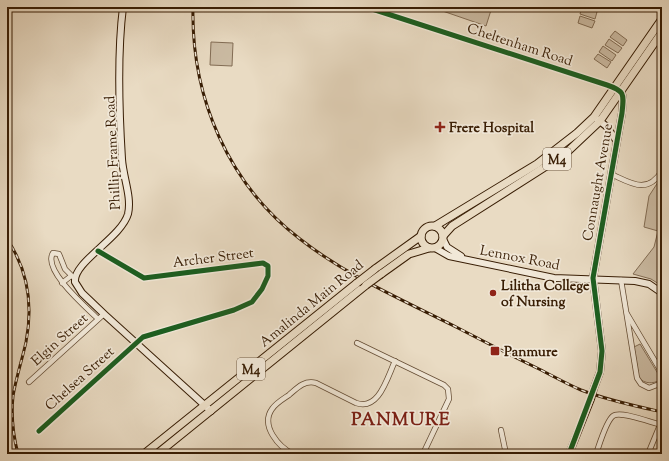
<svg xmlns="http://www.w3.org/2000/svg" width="669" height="461" font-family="'Sorts Mill Goudy',serif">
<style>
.green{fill:#cbbba3;stroke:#826c54}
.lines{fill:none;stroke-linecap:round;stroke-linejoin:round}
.street-casing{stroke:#644c34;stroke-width:6}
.secondary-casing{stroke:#381d04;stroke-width:8}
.primary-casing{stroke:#381d04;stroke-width:9}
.street{stroke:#f1e8d8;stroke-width:4.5}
.secondary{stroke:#f1e8d8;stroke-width:6}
.primary{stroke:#e9dbc3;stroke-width:7}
.rail-casing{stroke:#381d04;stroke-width:3}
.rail{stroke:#f1e8d8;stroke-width:1.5;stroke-dasharray:4.5;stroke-linecap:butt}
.secondary-bridge-casing{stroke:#381d04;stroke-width:8;stroke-linecap:butt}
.primary-bridge-casing{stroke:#381d04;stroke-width:9;stroke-linecap:butt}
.secondary-bridge{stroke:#f1e8d8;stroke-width:6}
.primary-bridge{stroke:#e9dbc3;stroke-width:7}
.cycleway-casing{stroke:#f1e8d8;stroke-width:8}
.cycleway{stroke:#1b5e20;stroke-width:5}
.poi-dot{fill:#8f2418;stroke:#f1e8d8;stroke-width:1.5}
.labels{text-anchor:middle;stroke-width:3.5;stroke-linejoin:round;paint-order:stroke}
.shield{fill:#f1e8d8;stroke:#705a44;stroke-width:1}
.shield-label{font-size:13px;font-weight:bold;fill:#381d04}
.street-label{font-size:14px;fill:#381d04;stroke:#f1e8d8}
.poi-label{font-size:14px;font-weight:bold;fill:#381d04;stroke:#f1e8d8;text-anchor:start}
.district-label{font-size:18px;font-weight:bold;letter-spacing:1px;fill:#7a1f14;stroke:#f1e8d8}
</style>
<rect width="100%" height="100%" fill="#e9dbc3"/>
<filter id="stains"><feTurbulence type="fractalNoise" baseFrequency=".005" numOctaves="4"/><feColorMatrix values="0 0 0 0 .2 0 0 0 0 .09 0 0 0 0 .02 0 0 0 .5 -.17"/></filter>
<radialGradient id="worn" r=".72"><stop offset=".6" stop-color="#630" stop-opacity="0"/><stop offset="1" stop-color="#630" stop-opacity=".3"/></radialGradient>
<g class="green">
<path d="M 431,7 L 492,7 L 486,26 Z"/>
<path d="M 582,7 L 597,12 L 595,19 L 580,14 Z"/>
<path d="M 580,16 L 595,21 L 592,28 L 578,23 Z"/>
<path d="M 615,31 L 627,40 L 623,46 L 610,37 Z"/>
<path d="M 609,39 L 622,48 L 618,53 L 605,45 Z"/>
<path d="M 211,42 L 233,43 L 232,66 L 210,65 Z"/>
<path d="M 603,46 L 616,55 L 612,61 L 599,52 Z"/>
<path d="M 598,54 L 611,62 L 607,68 L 594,59 Z"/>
<path d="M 662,176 L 662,286 L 651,279 L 633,274 L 654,247 L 658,231 L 644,227 L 649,196 Z"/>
<path d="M 640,344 L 660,377 L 660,380 C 653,384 645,384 639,378 L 634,347 Z"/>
</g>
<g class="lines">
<defs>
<g id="street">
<path d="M 366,7 L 616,88"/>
<path d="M 611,174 C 631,183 647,195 662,171"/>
<path d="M 75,279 L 65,269 L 59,254 L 53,253 C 42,270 87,308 98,319"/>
<path d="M 621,280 L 637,378 L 641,384 L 649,388 L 662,383"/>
<path d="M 62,283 L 71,276"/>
<path d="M 627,314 L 662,373"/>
<path d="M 357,343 L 444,385 L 448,389 L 449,399 L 423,454"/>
<path d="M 29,382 L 104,314"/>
<path d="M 501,430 L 506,454"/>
<path d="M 39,431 L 143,337 L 234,310 L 252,302 L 262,289 L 268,276 L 268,266 L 263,263 L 144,278 L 98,251"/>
<path d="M 293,454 C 279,447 260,426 272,409 C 276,403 283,399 289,395 C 297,388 304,380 316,383 L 356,403 C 379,411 387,378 395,361"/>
<path d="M 596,454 C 599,446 606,421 613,416 C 620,410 652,423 662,425"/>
<path d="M 648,454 L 660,425"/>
</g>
<g id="secondary">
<path d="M 123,7 C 117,55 119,111 122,159 C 123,177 132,197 128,214 C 121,238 73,262 75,282 L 82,293 L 104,314 L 211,411"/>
<path d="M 597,119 L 606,126 L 616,140"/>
<path d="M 443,239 L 447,247 L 461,256"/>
<path d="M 435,248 L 449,256 L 554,278 L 635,281 L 649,284 L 662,293"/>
<path d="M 594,388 L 600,372 L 602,351 L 593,278 L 622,113 L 623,98 L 621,90"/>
<path d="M 569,454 L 591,399"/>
</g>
<g id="primary">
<circle cx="432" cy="237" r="11"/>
<path d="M 435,226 L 537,164 L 577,133 L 594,117 L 662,19"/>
<path d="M 443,236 L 452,226 L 565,154 L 600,121 L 662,32"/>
<path d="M 375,269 L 421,236"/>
<path d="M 381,274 L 409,254 L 429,248"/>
<path d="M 144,454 L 357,283"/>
<path d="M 157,454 L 366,285"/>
</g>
</defs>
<use href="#street" class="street-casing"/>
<use href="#secondary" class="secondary-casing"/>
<use href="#primary" class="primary-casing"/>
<use href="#street" class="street"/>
<use href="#secondary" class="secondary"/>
<use href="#primary" class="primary"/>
<defs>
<g id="rail">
<path d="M 193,7 C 191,97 228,184 300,239 C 347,276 405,301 458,328 C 485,342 512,356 539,369 C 553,376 567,384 581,390 C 607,400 635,406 662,412"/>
<path d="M 7,239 C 28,270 33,306 26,342 C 22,360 16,378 13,396 C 11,416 13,435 18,454"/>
</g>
</defs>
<use href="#rail" class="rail-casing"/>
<use href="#rail" class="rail"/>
<defs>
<path id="secondary-bridge" d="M 591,399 L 594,388"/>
<g id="primary-bridge">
<path d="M 357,283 L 375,269"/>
<path d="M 366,285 L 381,274"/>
</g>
</defs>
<use href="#secondary-bridge" class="secondary-bridge-casing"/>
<use href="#primary-bridge" class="primary-bridge-casing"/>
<use href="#secondary-bridge" class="secondary-bridge"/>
<use href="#primary-bridge" class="primary-bridge"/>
<defs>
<g id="cycleway">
<path d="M 366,7 L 607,85 C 625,91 624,94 622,113 L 593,278 L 602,351 L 600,372 L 569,454"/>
<path d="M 39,431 L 143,337 L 234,310 L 252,302 L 262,289 L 268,276 L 268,266 L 263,263 L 144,278 L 98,251"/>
</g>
</defs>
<use href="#cycleway" class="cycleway-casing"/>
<use href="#cycleway" class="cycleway"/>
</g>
<g class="poi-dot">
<path d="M438 121h4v4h4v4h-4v4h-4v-4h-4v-4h4z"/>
<circle cx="493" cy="293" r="4"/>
<rect x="490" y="346" width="10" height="10" rx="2"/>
</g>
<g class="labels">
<g class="shield">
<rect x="543" y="148" width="28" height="22" rx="3"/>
<rect x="237" y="358" width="28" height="22" rx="3"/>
</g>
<g class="shield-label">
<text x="557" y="164">M4</text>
<text x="251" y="374">M4</text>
</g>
<g class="street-label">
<text transform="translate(520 44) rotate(18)" y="5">Cheltenham Road</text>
<text transform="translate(112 153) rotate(-93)" y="5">Phillip Frame Road</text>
<text transform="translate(597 182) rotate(-80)" y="5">Connaught Avenue</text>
<text transform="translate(213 257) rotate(-7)" y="5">Archer Street</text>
<text transform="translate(520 257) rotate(11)" y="5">Lennox Road</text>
<text transform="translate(311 303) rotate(-39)" y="5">Amalinda Main Road</text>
<text transform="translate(59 339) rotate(-42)" y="5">Elgin Street</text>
<text transform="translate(79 378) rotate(-42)" y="5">Chelsea Street</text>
</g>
<g class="poi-label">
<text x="449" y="132">Frere Hospital</text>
<text x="501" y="290">Lilitha College<tspan x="501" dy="16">of Nursing</tspan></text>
<text x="504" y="356">Panmure</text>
</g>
<g class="district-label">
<text x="401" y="425">PANMURE</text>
</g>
</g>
<rect width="669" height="461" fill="none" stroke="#e9dbc3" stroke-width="24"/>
<rect x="8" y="8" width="653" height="445" fill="none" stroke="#381d04" stroke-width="2"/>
<rect x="12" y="12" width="645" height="437" fill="none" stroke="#381d04"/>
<rect width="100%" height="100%" filter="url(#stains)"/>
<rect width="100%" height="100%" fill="url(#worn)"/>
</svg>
